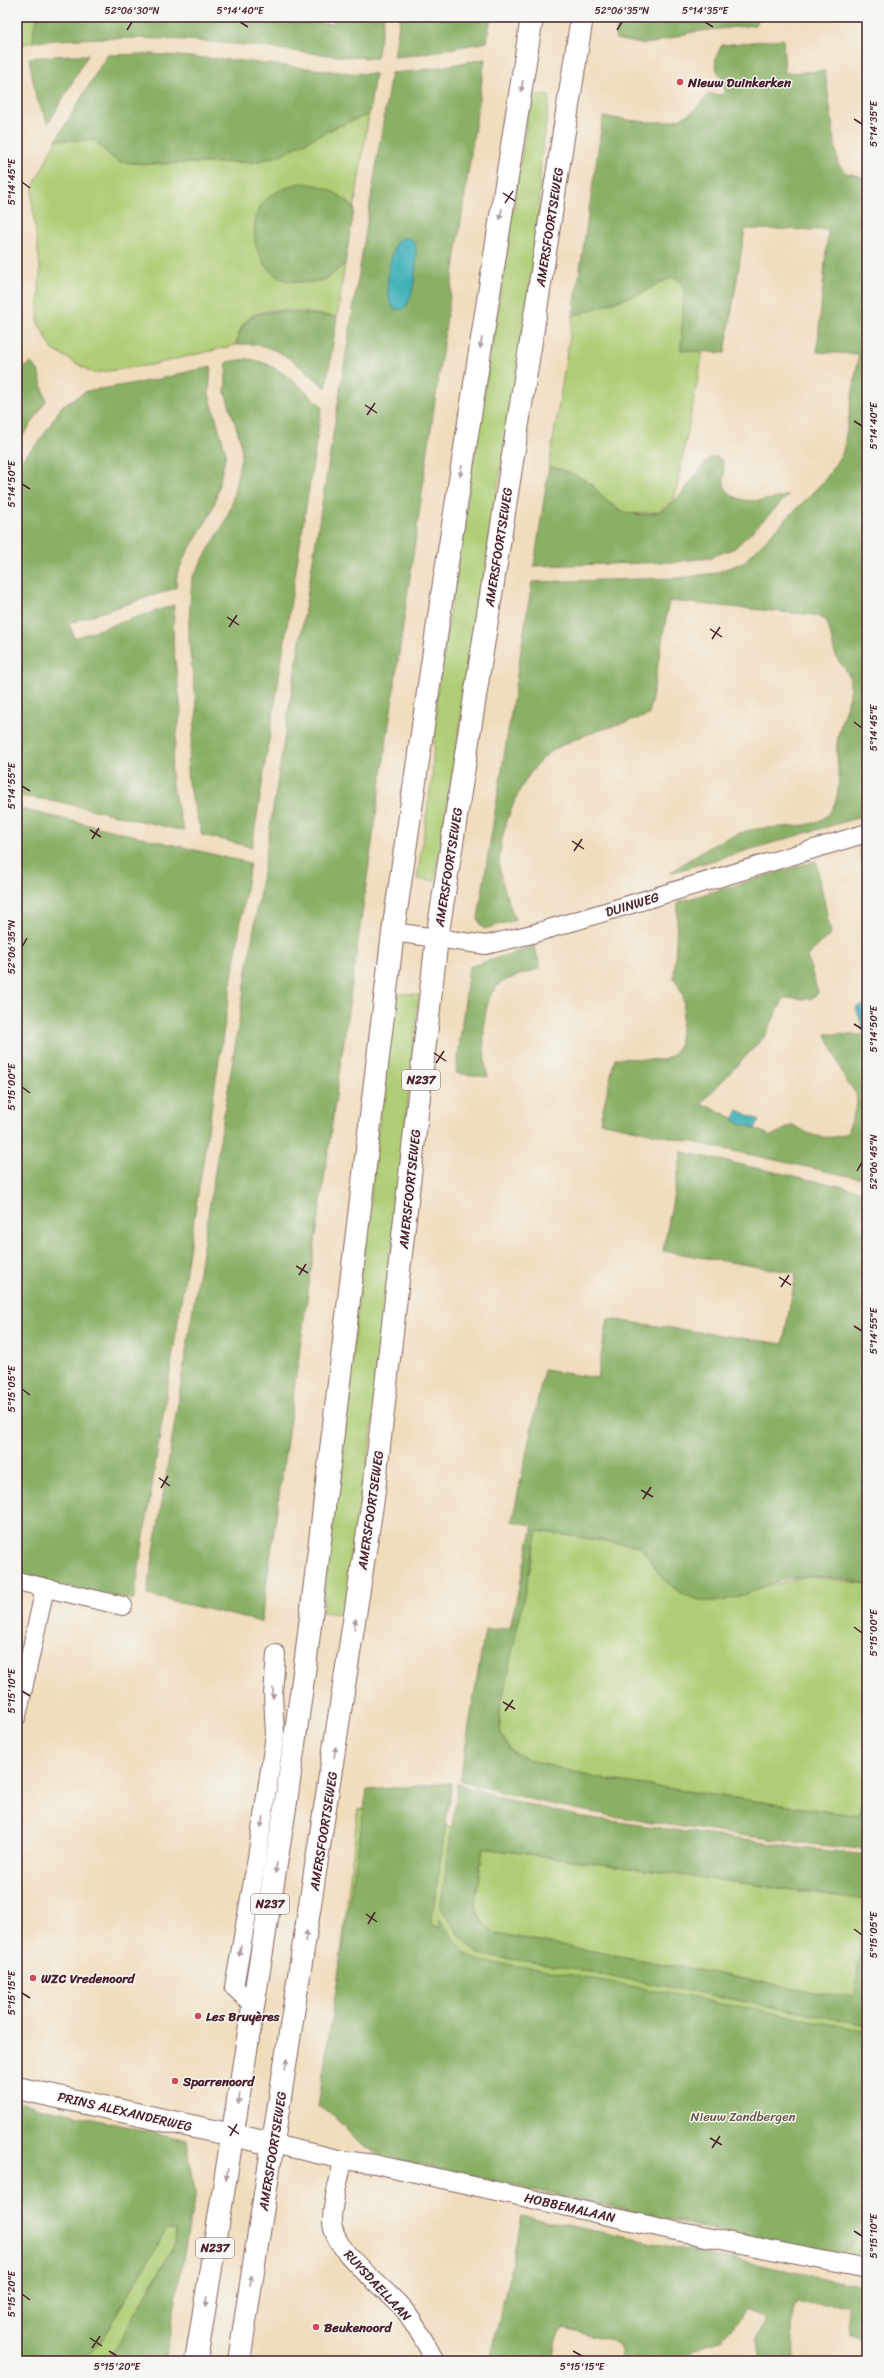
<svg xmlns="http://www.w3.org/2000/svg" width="884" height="2378" font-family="Sriracha,sans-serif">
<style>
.green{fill:#aecd74;stroke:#7c7650}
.forest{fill:#8ab066;stroke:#6a6848;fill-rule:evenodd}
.water{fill:#41b1b8;stroke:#466872}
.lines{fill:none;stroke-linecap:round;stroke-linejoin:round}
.minor-casing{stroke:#84625e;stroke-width:20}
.tertiary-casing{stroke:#84625e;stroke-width:24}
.primary-casing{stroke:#84625e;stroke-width:24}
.minor{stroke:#fff;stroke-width:18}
.tertiary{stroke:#fff;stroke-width:22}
.primary{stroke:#fff;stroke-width:22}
.oneway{fill:#ae9aa0}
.ticks{fill:none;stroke:#4a1f2b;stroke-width:1.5}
.poi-dot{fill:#d1495b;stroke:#f6f6f2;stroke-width:1.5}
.labels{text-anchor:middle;stroke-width:3;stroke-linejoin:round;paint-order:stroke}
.shield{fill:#f6f6f2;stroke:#7e6067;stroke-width:1}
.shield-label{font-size:12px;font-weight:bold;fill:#4a1f2b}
.poi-label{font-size:13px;font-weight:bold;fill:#4a1f2b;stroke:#f6f6f2;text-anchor:start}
.street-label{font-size:13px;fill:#4a1f2b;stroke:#f6f6f2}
.park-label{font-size:13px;fill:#685341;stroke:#f6f6f2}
.neatline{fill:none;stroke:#4a1f2b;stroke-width:1.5}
.ticks-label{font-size:10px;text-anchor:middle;fill:#4a1f2b}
</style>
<rect width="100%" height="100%" fill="#f6f6f2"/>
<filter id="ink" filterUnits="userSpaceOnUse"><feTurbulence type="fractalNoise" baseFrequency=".025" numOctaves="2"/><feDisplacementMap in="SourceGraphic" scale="8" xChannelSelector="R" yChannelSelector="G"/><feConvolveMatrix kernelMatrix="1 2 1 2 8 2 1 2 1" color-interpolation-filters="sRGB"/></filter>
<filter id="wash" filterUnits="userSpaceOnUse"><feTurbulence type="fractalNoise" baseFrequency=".012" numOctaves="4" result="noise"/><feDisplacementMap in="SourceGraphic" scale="16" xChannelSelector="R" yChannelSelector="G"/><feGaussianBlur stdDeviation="0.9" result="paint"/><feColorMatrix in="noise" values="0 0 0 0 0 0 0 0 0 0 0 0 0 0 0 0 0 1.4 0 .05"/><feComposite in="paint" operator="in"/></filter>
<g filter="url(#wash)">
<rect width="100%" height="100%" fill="#f0ddbc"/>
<g class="green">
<path d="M 17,17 L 38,17 L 34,27 L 33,42 L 17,45 Z"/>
<path d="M 531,94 L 550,96 L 541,161 L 537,242 L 435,881 L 417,879 L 432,778 L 437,694 Z"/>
<path d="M 369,114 L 354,209 L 345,198 L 294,282 L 326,279 L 345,264 L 337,317 C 314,314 264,302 247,320 C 240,326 238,336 236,345 L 151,365 L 93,373 L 53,350 L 38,323 L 40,267 L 32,202 L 33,187 L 56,140 L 94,140 L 113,158 L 120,162 L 145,164 L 255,162 L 278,156 L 334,128 Z"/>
<path d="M 676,278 L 681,282 L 684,290 L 681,350 L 703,352 L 674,501 L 658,512 L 628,514 L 549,466 L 573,316 L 641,293 L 668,279 Z"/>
<path d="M 394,993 L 419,995 L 374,1416 L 345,1615 L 322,1612 Z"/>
<path d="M 537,1531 L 639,1546 L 648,1554 L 656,1569 L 773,1585 L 807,1576 L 867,1584 L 867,1777 L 859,1816 L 596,1778 L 532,1761 L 511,1751 L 501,1734 L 499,1714 Z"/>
<path d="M 358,1809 L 470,1831 L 477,1944 L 829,2010 L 832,1995 L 495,1933 L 483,1923 L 475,1903 L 483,1848 L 853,1898 L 867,1834 L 867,2264 L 377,2157 L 324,2100 Z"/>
<path d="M 172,2228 L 176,2230 L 175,2243 L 118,2345 L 110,2355 L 112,2361 L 76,2361 L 92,2351 L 102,2340 L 167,2229 Z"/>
</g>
<g class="forest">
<path d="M 38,17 L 219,17 L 334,24 L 334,17 L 384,17 L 377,58 L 373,58 C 326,57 280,48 234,44 C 167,37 99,36 33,42 L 34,27 Z"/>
<path d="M 400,17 L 491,17 L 487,42 L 415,55 L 394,57 Z"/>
<path d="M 619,17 L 759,17 L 755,25 L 692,32 L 653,43 L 641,44 L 615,39 Z"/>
<path d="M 783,39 L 785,73 L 825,71 L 838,164 L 846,173 L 867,178 L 867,815 L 670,873 C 693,856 719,839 747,831 C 770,824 806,831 824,818 C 832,813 837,800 838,791 C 840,776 836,759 837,743 C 839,722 851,703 850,681 C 849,670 841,666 837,658 C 831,645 832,633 826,620 L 814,615 L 669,601 L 649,715 C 619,725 578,734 552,751 C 521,771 495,837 500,873 C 503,888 510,904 515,920 L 484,929 L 481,926 L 478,918 L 532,582 L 678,578 L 715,573 L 744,562 L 825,480 L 843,452 L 859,354 L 817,352 L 828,230 L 745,229 L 725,353 L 681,350 L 684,290 L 681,282 L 676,278 L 668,279 L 641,293 L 573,316 L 603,117 C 630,119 665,129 689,114 C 696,109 703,101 709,94 L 722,95 L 725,91 C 725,73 706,71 722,45 Z"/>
<path d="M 150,54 L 232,60 L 349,73 L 375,74 L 369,114 L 334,128 L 278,156 L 255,162 L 145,164 L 120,162 L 113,158 L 94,140 L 56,140 L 107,55 Z"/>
<path d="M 71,55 L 88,55 L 48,124 L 36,97 L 29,58 Z"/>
<path d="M 485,59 L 455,261 L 261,1622 L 147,1595 L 391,73 L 417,71 Z"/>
<path d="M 299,183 C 322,184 338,191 354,209 L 345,264 C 339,268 332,276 326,279 C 321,281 313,282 308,282 C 298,282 286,282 278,277 C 253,261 244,217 269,197 C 277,190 289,187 299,183 Z"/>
<path d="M 278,311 L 337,317 L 326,388 C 300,366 272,338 236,345 C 244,317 250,314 278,311 Z"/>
<path d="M 247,359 C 277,362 300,387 322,406 L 252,847 L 202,835 L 188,783 L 187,768 L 197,711 L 189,643 L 189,620 L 192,578 L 225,522 L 231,507 L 242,453 L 240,439 L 225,392 L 227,362 Z"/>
<path d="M 31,363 L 38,370 L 46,401 L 26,432 L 17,441 L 17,372 Z"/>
<path d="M 211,366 L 209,394 L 226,453 L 215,502 L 210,515 L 184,558 L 177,574 L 176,588 L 69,623 L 74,638 L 174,605 L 173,643 L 181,711 L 171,767 L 172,786 L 184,831 L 56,801 L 17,796 L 17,464 L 39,442 L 62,406 L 87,391 L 155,380 Z"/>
<path d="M 717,457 L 722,460 C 725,469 723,480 724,484 C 732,509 771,500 789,495 L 735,548 L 711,557 L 676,562 L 534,566 L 549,466 C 565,470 577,475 591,484 C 598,490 602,499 610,504 C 626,517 654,519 670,505 C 686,492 696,473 710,458 Z"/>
<path d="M 17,808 L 250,863 L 134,1600 L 17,1577 Z"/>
<path d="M 867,846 L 867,888 L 859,848 Z"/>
<path d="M 816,861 L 831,934 L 807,956 L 818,993 L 811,999 L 784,998 L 764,1037 L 701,1103 L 771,1136 L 793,1125 C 811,1136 826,1142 847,1133 L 857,1104 L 856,1093 L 846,1081 L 826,1034 L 867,1035 L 867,1180 L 600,1122 L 615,1058 L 663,1060 L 672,1056 L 679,1046 L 684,1004 L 683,995 L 674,977 L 678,902 Z"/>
<path d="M 534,946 L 541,968 C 530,972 506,978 498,985 C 480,999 482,1056 488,1077 L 456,1073 L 469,967 Z"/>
<path d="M 682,1152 L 867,1192 L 867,1584 C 847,1579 818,1574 797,1577 C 750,1584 720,1622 671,1586 C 657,1576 651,1558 639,1546 L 538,1531 L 499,1714 L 501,1734 L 511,1751 L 532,1761 L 596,1778 L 858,1816 L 867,1777 L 867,1849 C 815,1846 763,1838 711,1831 C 626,1819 542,1806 460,1780 L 485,1630 L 510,1628 L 533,1525 L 512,1521 L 544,1370 L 597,1378 L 608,1319 L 783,1344 L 796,1273 L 663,1251 Z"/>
<path d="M 452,1783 L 431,1924 L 439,1928 L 439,1919 L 465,1953 L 480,1961 L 541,1969 L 867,2031 L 867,2221 C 860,2236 852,2247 839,2256 L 403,2160 L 364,2147 L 331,2114 L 318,2106 L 367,1790 Z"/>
<path d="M 458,1784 L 501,1798 L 577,1816 L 800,1848 L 867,1855 L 867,2025 L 564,1967 L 478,1954 L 461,1937 L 443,1911 L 441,1904 ZM 483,1848 L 867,1900 L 855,1992 L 851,1996 L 831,1995 L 495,1933 L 483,1923 L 475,1903 Z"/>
<path d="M 17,2102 L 187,2140 L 195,2192 L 165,2361 L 112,2361 L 110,2355 L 118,2345 L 175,2243 L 176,2230 L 167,2229 L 102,2340 L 92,2351 L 76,2361 L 17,2361 Z"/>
<path d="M 522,2216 L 867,2287 L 867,2342 L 850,2334 L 848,2305 L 796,2303 L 793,2311 L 792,2328 L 794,2357 L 792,2361 L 762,2361 L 756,2338 L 765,2320 L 745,2309 L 733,2327 L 721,2338 L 672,2361 L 620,2361 L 621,2353 L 619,2345 L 610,2340 L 564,2328 C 555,2338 557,2349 552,2361 L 490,2361 Z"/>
</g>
<g class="water">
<path d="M 403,238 C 408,238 411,238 414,242 C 420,250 414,292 409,301 C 407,306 405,308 401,310 L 394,309 C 381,292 390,261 396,242 Z"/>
<path d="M 867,1004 L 867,1032 L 864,1033 L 856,1007 Z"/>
<path d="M 738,1110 L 759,1120 L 755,1129 L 733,1120 Z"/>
</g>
</g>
<g filter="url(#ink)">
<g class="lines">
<defs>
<g id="minor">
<path d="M 393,932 L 486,945 L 532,934 L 867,833"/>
<path d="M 17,1581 L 123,1606"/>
<path d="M 17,1716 L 45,1588"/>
<path d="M 254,2006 L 234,1987 L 256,1864 L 275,1735 L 273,1694 L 276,1654"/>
<path d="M 273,2144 L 343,2160 L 375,2164 L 671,2230 L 867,2269"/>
<path d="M 343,2160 C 340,2179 332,2200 332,2220 C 331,2252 386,2287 405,2311 C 417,2326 426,2344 435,2361"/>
</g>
<path id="tertiary" d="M 17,2088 L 273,2144"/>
<g id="primary">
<path d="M 196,2361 L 286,1802 L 306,1658 L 393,932 L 442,596 L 532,17"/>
<path d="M 239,2361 L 373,1499 L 437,938 L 582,17"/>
</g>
</defs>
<use href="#minor" class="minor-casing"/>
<use href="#tertiary" class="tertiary-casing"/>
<use href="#primary" class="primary-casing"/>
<use href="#minor" class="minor"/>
<use href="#tertiary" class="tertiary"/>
<use href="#primary" class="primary"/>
</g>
<defs><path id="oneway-solid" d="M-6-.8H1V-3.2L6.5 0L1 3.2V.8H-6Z"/></defs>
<g class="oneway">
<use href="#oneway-solid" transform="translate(522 86) rotate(99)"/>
<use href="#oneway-solid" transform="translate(501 214) rotate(99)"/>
<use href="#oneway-solid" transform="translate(481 343) rotate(99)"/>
<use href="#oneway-solid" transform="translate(461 471) rotate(99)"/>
<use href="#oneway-solid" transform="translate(355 1624) rotate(-82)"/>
<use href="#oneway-solid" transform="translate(273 1693) rotate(91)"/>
<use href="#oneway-solid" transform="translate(335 1752) rotate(-81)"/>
<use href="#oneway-solid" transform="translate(262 1822) rotate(98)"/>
<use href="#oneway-solid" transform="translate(276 1868) rotate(99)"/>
<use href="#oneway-solid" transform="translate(306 1936) rotate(-81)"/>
<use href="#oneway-solid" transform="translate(240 1951) rotate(100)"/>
<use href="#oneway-solid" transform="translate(286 2064) rotate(-81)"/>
<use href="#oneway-solid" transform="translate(239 2099) rotate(99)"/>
<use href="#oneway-solid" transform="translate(227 2174) rotate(99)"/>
<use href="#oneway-solid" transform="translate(251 2281) rotate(-81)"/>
<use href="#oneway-solid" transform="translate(206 2302) rotate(99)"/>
</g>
</g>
<path class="ticks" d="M 240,22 L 248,27M 705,22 L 713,27M 127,30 L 132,22M 617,30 L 622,22M 854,119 L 862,124M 22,182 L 30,188M 503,193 L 515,201M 505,203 L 513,191M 365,405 L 377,413M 367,415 L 375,403M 854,421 L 862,426M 22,484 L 30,489M 227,617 L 239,625M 229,627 L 237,615M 710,629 L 722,637M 712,639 L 720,627M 854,722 L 862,728M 22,786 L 30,791M 90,830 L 101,837M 92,839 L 99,828M 572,841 L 584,849M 574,851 L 582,839M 22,947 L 27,938M 854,1024 L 862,1029M 434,1053 L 446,1061M 436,1063 L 444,1051M 22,1087 L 30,1093M 857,1171 L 862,1162M 296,1266 L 308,1273M 299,1275 L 306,1264M 779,1277 L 791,1285M 781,1287 L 789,1275M 854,1326 L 862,1331M 22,1389 L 30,1395M 159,1478 L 170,1486M 161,1488 L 168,1476M 641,1490 L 653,1497M 643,1499 L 651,1487M 854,1627 L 862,1633M 22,1691 L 30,1696M 503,1702 L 515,1709M 505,1711 L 513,1700M 366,1914 L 377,1922M 368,1924 L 375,1912M 854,1929 L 862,1935M 22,1993 L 30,1998M 228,2126 L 239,2134M 230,2136 L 237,2124M 710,2138 L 722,2145M 712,2148 L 720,2136M 854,2231 L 862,2236M 22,2294 L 30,2300M 90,2338 L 102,2346M 92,2348 L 100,2336M 109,2351 L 117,2356M 573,2351 L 582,2356"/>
<g class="poi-dot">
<circle cx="680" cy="82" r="4"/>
<circle cx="33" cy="1978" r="4"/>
<circle cx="198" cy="2016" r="4"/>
<circle cx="175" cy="2081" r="4"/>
<circle cx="316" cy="2327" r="4"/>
</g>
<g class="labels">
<g class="shield">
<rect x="402" y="1070" width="38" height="20" rx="3"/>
<rect x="251" y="1894" width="38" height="20" rx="3"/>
<rect x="196" y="2238" width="38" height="20" rx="3"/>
</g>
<g class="shield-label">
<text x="421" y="1084">N237</text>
<text x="270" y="1908">N237</text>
<text x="215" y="2252">N237</text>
</g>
<g class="poi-label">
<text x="688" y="87">Nieuw Duinkerken</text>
<text x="41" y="1983">WZC Vredenoord</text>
<text x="206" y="2021">Les Bruyères</text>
<text x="183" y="2086">Sparrenoord</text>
<text x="324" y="2332">Beukenoord</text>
</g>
<g class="street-label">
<text transform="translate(549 227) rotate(-81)" y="5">AMERSFOORTSEWEG</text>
<text transform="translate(498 547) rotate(-81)" y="5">AMERSFOORTSEWEG</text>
<text transform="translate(448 867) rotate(-81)" y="5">AMERSFOORTSEWEG</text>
<text transform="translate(632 904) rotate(-17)" y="5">DUINWEG</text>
<text transform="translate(409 1189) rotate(-84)" y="5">AMERSFOORTSEWEG</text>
<text transform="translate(370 1510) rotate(-82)" y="5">AMERSFOORTSEWEG</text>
<text transform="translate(323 1831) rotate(-81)" y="5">AMERSFOORTSEWEG</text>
<text transform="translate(125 2111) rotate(13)" y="5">PRINS ALEXANDERWEG</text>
<text transform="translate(272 2151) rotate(-81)" y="5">AMERSFOORTSEWEG</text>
<text transform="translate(570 2207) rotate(13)" y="5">HOBBEMALAAN</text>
<text transform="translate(378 2285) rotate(47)" y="5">RUYSDAELLAAN</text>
</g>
<g class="park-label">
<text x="743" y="2121">Nieuw Zandbergen</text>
</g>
</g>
<rect width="884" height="2378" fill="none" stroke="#f6f6f2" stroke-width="44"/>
<rect x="22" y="22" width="840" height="2334" class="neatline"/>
<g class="ticks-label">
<text x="132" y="14">52°06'30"N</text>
<text x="240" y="14">5°14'40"E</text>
<text x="622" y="14">52°06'35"N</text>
<text x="705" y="14">5°14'35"E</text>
<text transform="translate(873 124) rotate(-90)" y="4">5°14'35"E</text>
<text transform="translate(11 182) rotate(-90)" y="4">5°14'45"E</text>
<text transform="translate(873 426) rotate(-90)" y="4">5°14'40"E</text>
<text transform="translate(11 484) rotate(-90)" y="4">5°14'50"E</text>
<text transform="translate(873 728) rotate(-90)" y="4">5°14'45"E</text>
<text transform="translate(11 786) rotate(-90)" y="4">5°14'55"E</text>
<text transform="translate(11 947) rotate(-90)" y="4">52°06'35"N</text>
<text transform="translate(873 1029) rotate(-90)" y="4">5°14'50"E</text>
<text transform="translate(11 1087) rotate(-90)" y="4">5°15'00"E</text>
<text transform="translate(873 1162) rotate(-90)" y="4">52°06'45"N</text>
<text transform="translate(873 1331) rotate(-90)" y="4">5°14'55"E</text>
<text transform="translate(11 1389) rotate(-90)" y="4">5°15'05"E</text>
<text transform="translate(873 1633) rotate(-90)" y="4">5°15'00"E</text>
<text transform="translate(11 1691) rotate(-90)" y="4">5°15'10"E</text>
<text transform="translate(873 1935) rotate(-90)" y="4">5°15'05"E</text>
<text transform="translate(11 1993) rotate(-90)" y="4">5°15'15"E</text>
<text transform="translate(873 2236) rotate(-90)" y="4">5°15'10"E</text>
<text transform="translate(11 2294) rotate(-90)" y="4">5°15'20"E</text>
<text x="117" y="2370">5°15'20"E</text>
<text x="582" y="2370">5°15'15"E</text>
</g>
</svg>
